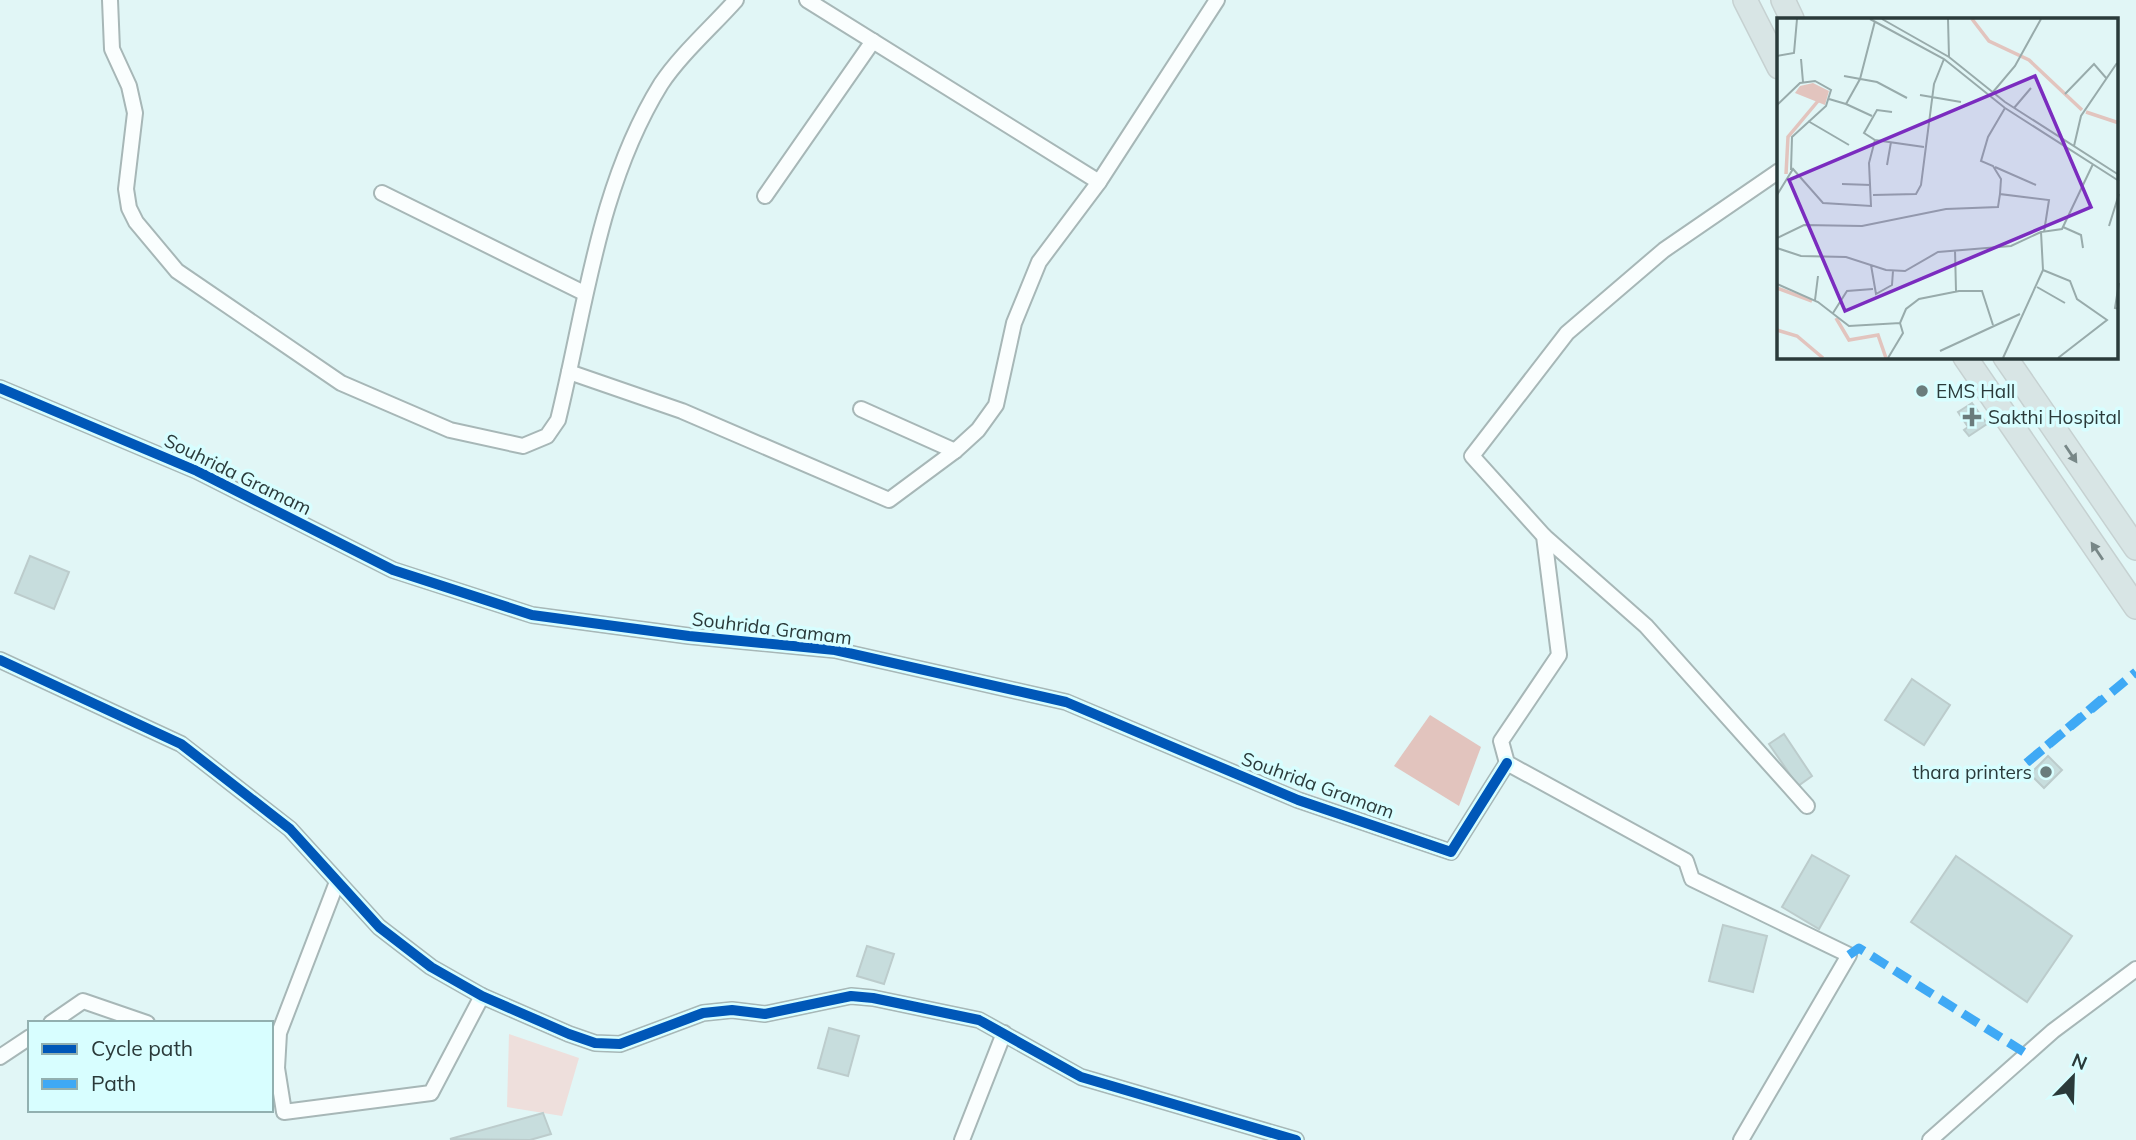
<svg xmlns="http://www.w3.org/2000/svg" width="2136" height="1140" font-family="Mulish,sans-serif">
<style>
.green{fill:#eedfdc}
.water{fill:#e2c4be}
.building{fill:#c7dddd;stroke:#bccccc;stroke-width:2}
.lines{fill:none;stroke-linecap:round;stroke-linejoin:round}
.street-casing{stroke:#a7b7b7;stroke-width:18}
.primary-casing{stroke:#c6d1d1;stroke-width:26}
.street{stroke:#fafefe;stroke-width:14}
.primary{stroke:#d8e5e5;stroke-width:23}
.quiet{stroke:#3fa9f5;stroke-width:9;stroke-dasharray:18 9;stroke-linecap:butt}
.cycleway-casing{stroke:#d8feff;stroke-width:15}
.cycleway{stroke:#0057b8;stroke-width:10}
.oneway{fill:#788787}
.poi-dot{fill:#6a7c7c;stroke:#d8feff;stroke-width:2.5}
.labels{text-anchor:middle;stroke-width:7;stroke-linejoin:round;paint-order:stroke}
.poi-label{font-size:19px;fill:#2a3a3a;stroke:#d8feff;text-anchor:start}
.street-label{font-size:19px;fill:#2a3a3a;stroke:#d8feff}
.inset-river{fill:none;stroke:#e2c4be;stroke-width:3.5}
.inset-road{fill:none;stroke:#98abab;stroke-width:2}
.view{fill:#7b2cbf;fill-opacity:0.15;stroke:#7b2cbf;stroke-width:3.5}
.inset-edge{fill:none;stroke:#2a3a3a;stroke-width:3.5}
</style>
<rect width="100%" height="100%" fill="#e1f6f6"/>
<path class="green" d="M 509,1034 L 579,1058 L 562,1116 L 507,1107 Z"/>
<path class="water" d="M 1430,715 L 1481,747 L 1459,806 L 1394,766 Z"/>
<g class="building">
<path d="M 1972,403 L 1987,424 L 1969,436 L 1964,430 L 1968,427 L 1958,412 Z"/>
<path d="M 30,556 L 69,572 L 54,609 L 15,593 Z"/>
<path d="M 1912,679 L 1950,705 L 1924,745 L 1885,720 Z"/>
<path d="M 1784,734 L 1812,776 L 1798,786 L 1769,744 Z"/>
<path d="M 2048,756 L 2062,770 L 2044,788 L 2030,774 Z"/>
<path d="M 1812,855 L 1849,876 L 1819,929 L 1782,907 Z"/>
<path d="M 1956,856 L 2072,936 L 2027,1002 L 1911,922 Z"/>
<path d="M 1723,925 L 1767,936 L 1753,992 L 1709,981 Z"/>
<path d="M 867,946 L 894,954 L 884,984 L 857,976 Z"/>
<path d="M 829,1028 L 859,1036 L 848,1076 L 818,1068 Z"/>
<path d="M 543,1113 L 551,1134 L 530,1140 L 450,1139 Z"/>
</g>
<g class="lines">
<defs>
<g id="street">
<path d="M 110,0 L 112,49 L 129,86 L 135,113 L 126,189 L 129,208 L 136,222 L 177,271 L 341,383 L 450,430 L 523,446 L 547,436 L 558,420 C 586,306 598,186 661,84 C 681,54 712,27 736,0"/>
<path d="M 807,0 L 1099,182"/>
<path d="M 382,193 L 584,293"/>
<path d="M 765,196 L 873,41"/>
<path d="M 569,372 L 682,411 L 889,500 L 955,451 L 978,430 L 996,405 L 1014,323 L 1039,262 L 1099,182 L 1217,0"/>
<path d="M 0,388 L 197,471 L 393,570 L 532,615 L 689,636 L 835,650 L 1066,702 L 1298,800 L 1451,852 L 1507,763"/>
<path d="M 861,409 L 955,451"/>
<path d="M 1544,536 L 1646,626 L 1807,806"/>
<path d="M 0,660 L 181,744 L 290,829 L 379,927 L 431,967 L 482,996 L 569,1034 L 595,1043 L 620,1044 L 703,1013 L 732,1010 L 765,1014 L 851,996 L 873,998 L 979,1020 L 1081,1077 L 1296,1140"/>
<path d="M 337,882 L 279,1033 L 277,1068 L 284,1112 L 431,1093 L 482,996"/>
<path d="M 51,1023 L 83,1001 L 147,1023"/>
<path d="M 0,1057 L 30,1037"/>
<path d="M 962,1140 L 1004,1033"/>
<path d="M 1741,1140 L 1849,955 L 1692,879 L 1686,861 L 1507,763 L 1501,741 L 1559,655 L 1544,536 L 1472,456 L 1567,333 L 1664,250 L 1779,171"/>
<path d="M 1930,1140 L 2053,1031 L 2136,969"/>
</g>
<g id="primary">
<path d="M 1745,0 L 1779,67"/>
<path d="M 1783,0 L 1792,19"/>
<path d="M 1965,357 L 2136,607"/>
<path d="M 2005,357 L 2136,548"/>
</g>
</defs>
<use href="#street" class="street-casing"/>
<use href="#primary" class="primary-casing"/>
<use href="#street" class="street"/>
<use href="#primary" class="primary"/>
<g class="quiet">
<path d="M 2102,699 L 2024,765 L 2136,672"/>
<path d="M 1849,955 L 1859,948 L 2027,1054"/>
</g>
<defs>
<g id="cycleway">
<path d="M 0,388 L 197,471 L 393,570 L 532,615 L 689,636 L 835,650 L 1066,702 L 1298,800 L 1451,852 L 1507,763"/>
<path d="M 0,660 L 181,744 L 290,829 L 379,927 L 431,967 L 482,996 L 569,1034 L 595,1043 L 620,1044 L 703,1013 L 732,1010 L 765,1014 L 851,996 L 873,998 L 979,1020 L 1081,1077 L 1296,1140"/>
</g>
</defs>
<use href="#cycleway" class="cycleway-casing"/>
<use href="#cycleway" class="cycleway"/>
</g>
<defs><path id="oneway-solid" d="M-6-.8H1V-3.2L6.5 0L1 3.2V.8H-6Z" transform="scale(1.75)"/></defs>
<g class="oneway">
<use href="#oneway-solid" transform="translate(2071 454) rotate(56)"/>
<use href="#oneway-solid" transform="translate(2097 551) rotate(-124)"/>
</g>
<g class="poi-dot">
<circle cx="1922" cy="391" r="7"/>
<path d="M1968.5 406.5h7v7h7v7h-7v7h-7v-7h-7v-7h7z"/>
<circle cx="2046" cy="772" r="7"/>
</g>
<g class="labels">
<g class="poi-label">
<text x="1936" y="398">EMS Hall</text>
<text x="1988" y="424">Sakthi Hospital</text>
<text x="2032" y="779" text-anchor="end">thara printers</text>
</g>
<g class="street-label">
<text transform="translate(238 474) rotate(26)" y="7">Souhrida Gramam</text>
<text transform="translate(772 628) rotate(7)" y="7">Souhrida Gramam</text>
<text transform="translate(1318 785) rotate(20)" y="7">Souhrida Gramam</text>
</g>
</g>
<g transform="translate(1777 18)">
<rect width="341" height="341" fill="#e1f6f6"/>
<path d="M 36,65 L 52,73 L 48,87 L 18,75 L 23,68 Z" fill="#e2c4be"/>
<path class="inset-river" d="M 195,1 L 212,23 L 252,42 L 305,92M 309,94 L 342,105M 9,156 L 11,119 L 41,83M 0,270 L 35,283M 59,300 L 72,322 L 101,317 L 109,340M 0,312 L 20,318 L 46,340"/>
<path class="inset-road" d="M 93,1 L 167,41 L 228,90 L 342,163M 105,1 L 172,39 L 228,84 L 342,157M 171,1 L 172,39M 0,38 L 17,35 L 20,1M 24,41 L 26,64M 67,58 L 100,64 L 130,80M 216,74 L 238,48 L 264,1M 288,76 L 317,46 L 330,61M 143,77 L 184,84M 52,81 L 69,86 L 83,61 L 98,3M 69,86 L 95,98M 0,87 L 23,65 L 38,63 L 54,72 L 49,88 L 15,119 L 14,152M 228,90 L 211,119 L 204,143 L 216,148 L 224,161 L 223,176 L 272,182 L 267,214M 237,90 L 254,70M 115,94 L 100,92 L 87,115 L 98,122 L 147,129M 31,103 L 72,127M 297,128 L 304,98 L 340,45M 110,147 L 114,124M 218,149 L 259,167M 65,166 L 94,167M 0,177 L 16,151 L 46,185 L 94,188 L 92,145 L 98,122M 96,177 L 139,176 L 144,167 L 157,66 L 167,41M 332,208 L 342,176M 286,209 L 304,217 L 306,230M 0,220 L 27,207 L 85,208 L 169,191 L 221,189 L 223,176M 0,230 L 24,238 L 69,239 L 109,252 L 128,253 L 161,234 L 234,228 L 264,214M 178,232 L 179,273M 94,247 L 99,276 L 115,267 L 116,253M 266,252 L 293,263 L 300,281 L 330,302 L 281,340M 342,265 L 338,290 L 342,291M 0,266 L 41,284 L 72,308 L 123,305 L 126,315 L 111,340M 260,269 L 288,285M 38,282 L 41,258M 56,295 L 70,273 L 96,271M 123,305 L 129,291 L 142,281 L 182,273 L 205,273 L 216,307M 163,333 L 243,296M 226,340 L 266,252 L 264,214 L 285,211 L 316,146"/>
<path class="view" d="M 258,58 L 314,189 L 68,293 L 12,162 Z"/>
<rect width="341" height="341" class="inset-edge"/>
</g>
<rect x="28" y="1021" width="245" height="91" fill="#d8feff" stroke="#92b0b0" stroke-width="2"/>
<rect x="42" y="1044" width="35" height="10" fill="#0057b8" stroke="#92b0b0" stroke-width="2"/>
<text x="91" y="1056" font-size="21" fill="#2a3a3a">Cycle path</text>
<rect x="42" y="1079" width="35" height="10" fill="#3fa9f5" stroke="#92b0b0" stroke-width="2"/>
<text x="91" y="1091" font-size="21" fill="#2a3a3a">Path</text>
<g transform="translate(2073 1077) rotate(23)" stroke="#d8feff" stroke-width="5" paint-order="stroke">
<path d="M0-5L12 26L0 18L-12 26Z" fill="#2a3a3a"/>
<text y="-10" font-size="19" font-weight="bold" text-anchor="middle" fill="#2a3a3a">N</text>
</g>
</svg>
